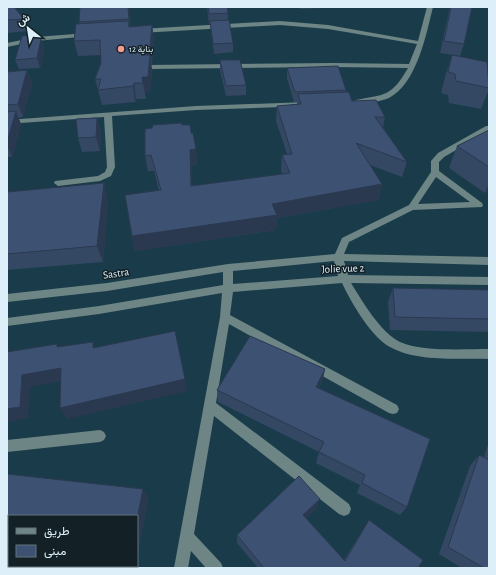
<svg xmlns="http://www.w3.org/2000/svg" width="496" height="575" font-family="'Alegreya Sans',Vazirmatn,sans-serif">
<style>
.lines{fill:none;stroke-linecap:round;stroke-linejoin:round}
.minor{fill:#6d8584;fill-rule:evenodd}
.wall{fill:#344763}
.shaded-wall{fill:#2b3950}
.building{fill:#3d5273;stroke:#2b3950}
.poi-dot{fill:#f59c90;stroke:#132127;stroke-width:1.5}
.labels{text-anchor:middle;stroke-width:3;stroke-linejoin:round;paint-order:stroke}
.far-poi-label{font-size:9px;fill:#ddeff8;stroke:#132127;text-anchor:start}
.street-label{font-size:11px;fill:#ddeff8;stroke:#132127}
</style>
<rect width="100%" height="100%" fill="#1a3c4a"/>
<g class="lines">
<g class="minor">
<path d="M 427,7 L 433,7 C 426,35 417,83 389,98 C 380,102 369,102 359,104 L 356,104 L 356,100 C 386,94 391,97 408,68 L 333,67 L 148,69 L 145,67 L 148,65 L 333,63 L 409,64 L 417,44 L 328,29 L 280,25 L 140,33 L 137,31 L 140,29 L 280,21 L 328,25 L 418,41 Z"/>
<path d="M 88,33 L 90,34 L 90,36 L 36,41 L 7,47 L 7,43 L 36,37 Z"/>
<path d="M 307,102 L 310,102 L 310,106 L 196,110 L 112,116 L 115,167 L 111,176 L 100,181 L 58,186 L 54,183 L 55,181 L 98,176 L 105,172 L 107,167 L 104,117 L 7,124 L 7,120 L 196,106 Z"/>
<path d="M 486,126 L 489,126 L 489,131 L 444,157 L 439,162 L 439,171 L 482,203 L 483,205 L 482,207 L 413,210 L 349,242 L 344,254 L 489,257 L 489,265 L 344,261 L 348,275 L 489,277 L 489,285 L 351,283 C 362,301 381,333 400,342 C 421,352 465,349 489,349 L 489,359 C 460,358 418,362 392,348 C 372,339 351,302 342,283 L 233,292 L 230,315 L 397,405 L 399,409 L 397,413 L 393,414 L 389,413 L 229,324 L 216,403 L 349,504 L 351,509 L 349,514 L 344,516 L 339,514 L 214,416 L 194,534 L 221,563 L 223,568 L 206,568 L 191,551 L 188,568 L 174,568 L 220,317 L 222,293 L 99,314 L 7,326 L 7,318 L 99,306 L 223,285 L 223,272 L 107,291 L 7,302 L 7,294 L 107,283 L 228,264 L 335,254 L 342,238 L 409,205 L 431,172 L 431,161 L 438,153 ZM 436,177 L 470,202 L 418,204 ZM 334,261 L 338,276 L 233,284 L 233,271 Z"/>
<path d="M 100,430 L 104,432 L 106,436 L 104,440 L 100,442 L 7,452 L 7,440 Z"/>
</g>
</g>
<g class="wall">
<path d="M 7,7 L 24,19 L 28,31 L 7,33 Z"/>
<path d="M 80,7 L 129,7 L 130,27 L 152,25 L 154,41 L 152,63 L 151,64 L 152,70 L 150,93 L 145,93 L 146,99 L 136,99 L 135,102 L 102,105 L 95,79 L 101,63 L 101,55 L 78,56 L 74,41 L 79,24 Z"/>
<path d="M 207,7 L 227,7 L 228,13 L 228,20 L 233,43 L 233,52 L 214,54 L 211,31 L 210,24 L 209,24 Z"/>
<path d="M 300,7 L 324,7 L 323,8 L 300,9 Z"/>
<path d="M 450,7 L 472,7 L 464,44 L 460,56 L 440,53 Z"/>
<path d="M 41,39 L 44,49 L 40,68 L 19,69 L 15,60 Z"/>
<path d="M 452,55 L 489,82 L 489,89 L 481,109 L 449,103 L 448,95 L 441,93 L 445,77 Z"/>
<path d="M 220,60 L 246,85 L 246,95 L 226,96 L 220,70 Z"/>
<path d="M 287,68 L 346,90 L 346,92 L 352,101 L 385,117 L 383,128 L 407,162 L 402,177 L 370,165 L 382,184 L 378,200 L 277,218 L 276,230 L 135,251 L 132,236 L 159,191 L 154,171 L 148,171 L 145,156 L 152,128 L 182,125 L 191,133 L 196,149 L 197,164 L 192,165 L 192,186 L 282,174 L 281,170 L 282,155 L 287,154 L 276,121 L 277,106 L 297,104 L 297,102 L 294,102 L 287,78 Z"/>
<path d="M 27,70 L 32,83 L 23,117 L 18,118 L 21,124 L 12,157 L 7,157 L 7,72 Z"/>
<path d="M 97,118 L 101,132 L 100,151 L 82,152 L 78,138 Z"/>
<path d="M 489,130 L 489,190 L 485,193 L 449,168 L 457,146 Z"/>
<path d="M 7,192 L 108,199 L 103,262 L 7,270 Z"/>
<path d="M 393,288 L 489,290 L 489,332 L 390,330 L 388,302 Z"/>
<path d="M 325,369 L 322,382 L 319,388 L 407,507 L 400,515 L 357,493 L 360,485 L 316,463 L 319,452 L 218,402 L 217,390 Z"/>
<path d="M 489,441 L 489,568 L 462,568 L 439,554 L 470,466 L 479,455 L 484,457 Z"/>
<path d="M 7,474 L 148,499 L 138,550 L 137,550 L 137,516 L 9,516 L 9,528 L 7,527 Z"/>
<path d="M 317,508 L 306,518 L 344,560 L 369,520 L 418,568 L 258,568 L 237,543 L 237,535 Z"/>
</g>
<g class="shaded-wall">
<path d="M 128,7 L 129,7 L 129,10 L 130,29 L 129,19 Z"/>
<path d="M 152,25 L 154,41 L 152,63 L 150,48 Z"/>
<path d="M 41,39 L 44,49 L 40,68 L 37,58 Z"/>
<path d="M 145,48 L 147,64 L 141,51 Z"/>
<path d="M 150,55 L 152,70 L 150,93 L 145,93 L 146,99 L 142,77 Z"/>
<path d="M 27,70 L 32,83 L 23,117 L 18,104 Z"/>
<path d="M 134,83 L 136,99 L 135,102 L 133,86 Z"/>
<path d="M 16,111 L 21,124 L 12,157 L 7,145 L 7,142 Z"/>
<path d="M 97,118 L 101,132 L 100,151 L 96,137 Z"/>
<path d="M 196,149 L 197,164 L 192,165 L 193,202 L 191,186 L 190,150 Z"/>
<path d="M 104,183 L 108,199 L 103,262 L 97,246 Z"/>
<path d="M 489,183 L 489,190 L 485,193 Z"/>
<path d="M 382,184 L 378,200 L 277,218 L 276,230 L 135,251 L 132,236 L 272,204 Z"/>
<path d="M 93,342 L 98,355 L 93,348 Z"/>
<path d="M 61,368 L 68,380 L 30,387 L 28,418 L 7,422 L 7,409 L 22,375 Z"/>
<path d="M 325,369 L 322,382 L 313,399 L 316,387 Z"/>
<path d="M 185,379 L 187,391 L 67,419 L 60,408 Z"/>
<path d="M 143,489 L 148,499 L 138,550 L 137,549 L 137,519 Z"/>
<path d="M 320,499 L 317,508 L 301,524 L 303,515 Z"/>
</g>
<g class="building">
<path d="M 7,7 L 14,7 L 24,19 L 7,20 Z"/>
<path d="M 80,7 L 128,7 L 129,19 L 79,22 Z"/>
<path d="M 208,7 L 227,7 L 228,13 L 209,14 Z"/>
<path d="M 451,7 L 472,7 L 464,44 L 444,41 Z"/>
<path d="M 229,20 L 233,43 L 213,44 L 210,21 Z"/>
<path d="M 128,21 L 129,27 L 152,25 L 150,48 L 145,48 L 141,51 L 145,55 L 150,55 L 148,77 L 142,77 L 143,83 L 134,83 L 133,86 L 98,90 L 101,79 L 95,79 L 101,63 L 100,40 L 74,41 L 76,24 Z"/>
<path d="M 36,34 L 41,39 L 37,58 L 15,60 L 22,36 Z"/>
<path d="M 452,55 L 487,62 L 489,88 L 456,81 L 455,74 L 448,72 Z"/>
<path d="M 220,60 L 240,60 L 246,85 L 226,86 Z"/>
<path d="M 338,66 L 346,90 L 295,92 L 287,68 Z"/>
<path d="M 27,70 L 18,104 L 7,105 L 7,72 Z"/>
<path d="M 349,92 L 352,101 L 376,100 L 385,117 L 375,117 L 407,162 L 356,143 L 382,184 L 272,204 L 277,215 L 132,236 L 125,195 L 161,190 L 151,155 L 145,156 L 145,129 L 152,128 L 153,125 L 182,123 L 182,125 L 190,125 L 191,133 L 193,133 L 196,149 L 190,150 L 191,186 L 290,173 L 282,155 L 292,154 L 277,106 L 301,104 L 298,94 Z"/>
<path d="M 16,111 L 7,142 L 7,112 Z"/>
<path d="M 97,118 L 96,137 L 78,138 L 76,119 Z"/>
<path d="M 489,130 L 489,167 L 457,146 Z"/>
<path d="M 104,183 L 97,246 L 7,254 L 7,192 Z"/>
<path d="M 393,288 L 489,290 L 489,319 L 395,317 Z"/>
<path d="M 175,331 L 185,379 L 60,408 L 61,368 L 22,375 L 20,407 L 7,409 L 7,352 L 57,344 L 57,347 L 93,342 L 93,348 Z"/>
<path d="M 250,336 L 325,369 L 316,387 L 430,439 L 407,507 L 362,483 L 365,475 L 319,452 L 324,442 L 217,390 Z"/>
<path d="M 479,455 L 489,460 L 489,568 L 484,568 L 448,547 Z"/>
<path d="M 7,474 L 143,489 L 137,519 L 137,516 L 9,516 L 9,520 L 7,520 Z"/>
<path d="M 299,476 L 320,499 L 303,515 L 345,561 L 369,520 L 423,560 L 418,568 L 264,568 L 237,535 Z"/>
</g>
<circle class="poi-dot" cx="121" cy="49" r="4"/>
<g class="labels">
<g class="far-poi-label">
<text x="129" y="52">بناية 12</text>
</g>
<g class="street-label">
<text transform="translate(343 268) rotate(-2)" y="4">Jolie vue 2</text>
<text transform="translate(116 273) rotate(-8)" y="4">Sastra</text>
</g>
</g>
<rect width="496" height="575" fill="none" stroke="#ddeff8" stroke-width="16"/>
<rect x="8" y="515" width="130" height="52" fill="#132127" stroke="#64737b"/>
<rect x="16" y="528" width="20" height="6" fill="#6d8584" stroke="#64737b"/>
<text x="44" y="535" font-size="12" fill="#ddeff8">طريق</text>
<rect x="16" y="545" width="20" height="12" fill="#3d5273" stroke="#64737b"/>
<text x="44" y="555" font-size="12" fill="#ddeff8">مبنى</text>
<g transform="translate(28 28) rotate(330)" stroke="#132127" stroke-width="3" paint-order="stroke">
<path d="M0-3L7 15L0 10L-7 15Z" fill="#ddeff8"/>
<text y="-6" font-size="11" font-weight="bold" text-anchor="middle" fill="#ddeff8">ش</text>
</g>
</svg>
